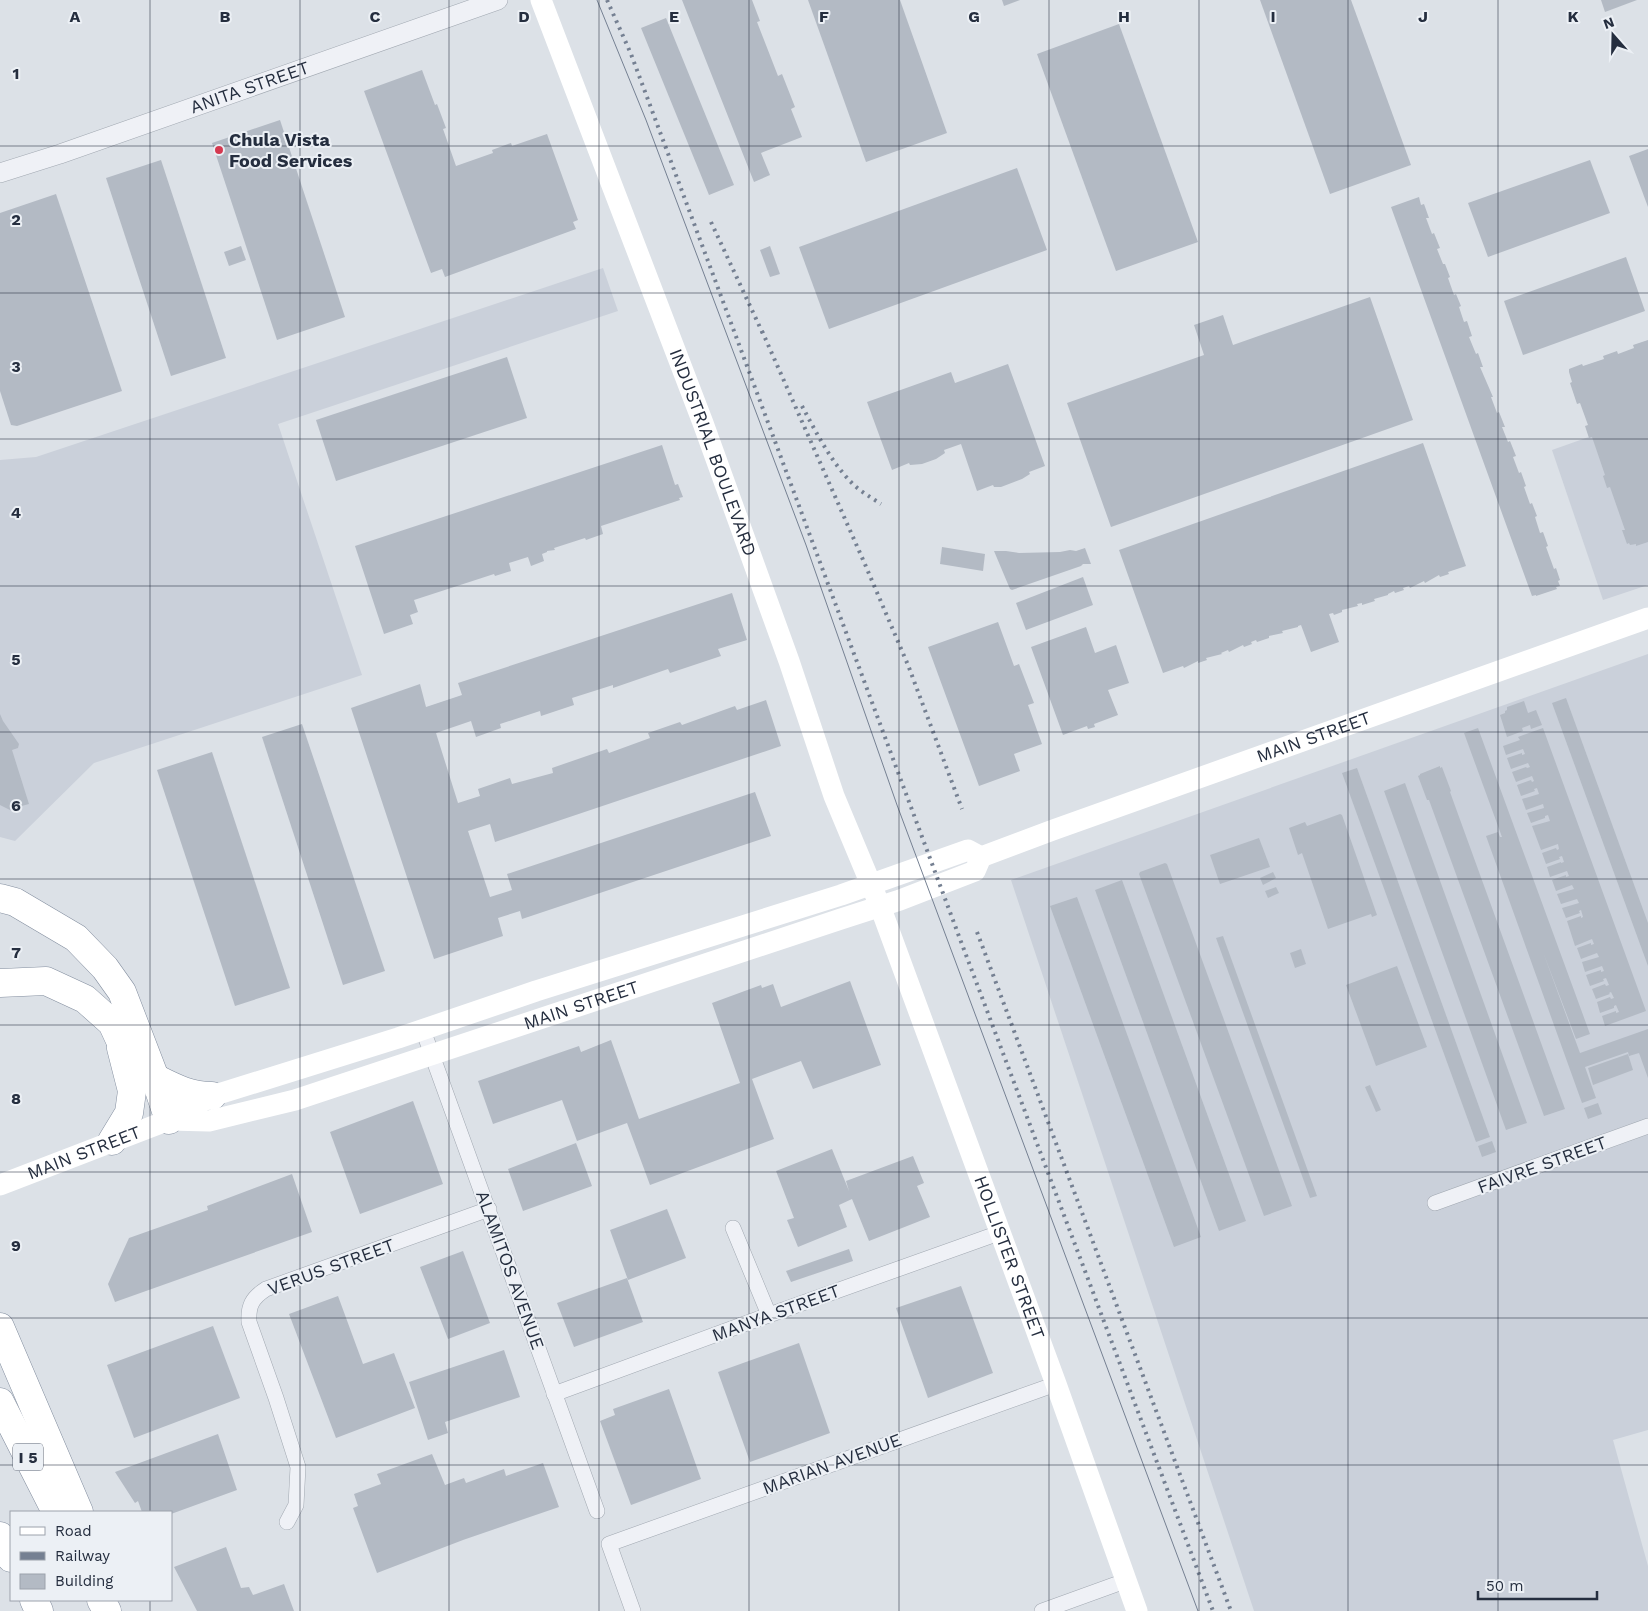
<svg xmlns="http://www.w3.org/2000/svg" width="1648" height="1611" font-family="'Work Sans',sans-serif">
<style>
.built{fill:#cad0da}
.building{fill:#b3bac4}
.lines{fill:none;stroke-linecap:round;stroke-linejoin:round}
.minor-casing{stroke:#a1a8b1;stroke-width:16}
.tertiary-casing{stroke:#a1a8b1;stroke-width:20}
.motorway-casing{stroke:#838e9f;stroke-width:29}
.minor{stroke:#eff1f6;stroke-width:15}
.tertiary{stroke:#eff1f6;stroke-width:19}
.secondary{stroke:#fff;stroke-width:21}
.motorway{stroke:#fff;stroke-width:28}
.tram{stroke:#758092;stroke-width:1}
.rail{stroke:#758092;stroke-width:4;stroke-dasharray:2.5 5;stroke-linecap:butt}
.grid{fill:none;stroke:#252e3f;stroke-width:1;stroke-opacity:0.55}
.poi-dot{fill:#d53950;stroke:#ecf0f5;stroke-width:2}
.labels{text-anchor:middle;stroke-width:4;stroke-linejoin:round;paint-order:stroke}
.shield{fill:#ecf0f5;stroke:#616876;stroke-width:1}
.shield-label{font-size:16px;font-weight:bold;fill:#252e3f}
.street-label{font-size:18px;fill:#252e3f;stroke:#ecf0f5}
.poi-label{font-size:18px;font-weight:bold;fill:#252e3f;stroke:#ecf0f5;text-anchor:start}
.grid-label{font-size:16px;text-anchor:middle;font-weight:bold;fill:#252e3f;stroke:#ecf0f5;stroke-width:4;stroke-linejoin:round;paint-order:stroke}
</style>
<rect width="100%" height="100%" fill="#dce1e7"/>
<g class="built">
<path d="M 603,268 L 618,311 L 278,424 L 362,675 L 94,763 L 15,841 L 0,837 L 0,460 L 36,457 Z"/>
<path d="M 1648,416 L 1648,585 L 1603,600 L 1552,450 Z"/>
<path d="M 1648,654 L 1648,1430 L 1613,1440 L 1648,1566 L 1648,1611 L 1254,1611 L 1011,880 Z"/>
</g>
<g class="building">
<path d="M 682,0 L 752,0 L 760,21 L 757,22 L 778,76 L 782,74 L 795,107 L 791,109 L 802,137 L 761,153 L 770,175 L 754,182 Z"/>
<path d="M 808,0 L 900,0 L 947,133 L 866,162 Z"/>
<path d="M 1002,0 L 1020,0 L 1004,6 Z"/>
<path d="M 1260,0 L 1351,0 L 1411,165 L 1330,194 Z"/>
<path d="M 1601,0 L 1637,0 L 1605,12 Z"/>
<path d="M 666,18 L 734,185 L 709,195 L 641,28 Z"/>
<path d="M 1119,24 L 1198,242 L 1116,271 L 1037,54 Z"/>
<path d="M 422,70 L 435,105 L 437,104 L 446,128 L 443,129 L 456,166 L 493,153 L 492,150 L 511,143 L 512,146 L 547,134 L 578,220 L 573,222 L 576,229 L 445,277 L 442,269 L 431,273 L 364,91 Z"/>
<path d="M 280,120 L 345,317 L 277,340 L 212,143 Z"/>
<path d="M 1648,149 L 1648,207 L 1629,156 Z"/>
<path d="M 161,160 L 226,358 L 171,376 L 106,178 Z"/>
<path d="M 1590,160 L 1610,213 L 1488,257 L 1468,203 Z"/>
<path d="M 1017,168 L 1047,250 L 829,329 L 799,247 Z"/>
<path d="M 56,194 L 122,391 L 17,426 L 11,425 L 0,391 L 0,213 Z"/>
<path d="M 1419,197 L 1421,205 L 1424,204 L 1429,218 L 1426,218 L 1432,234 L 1434,233 L 1440,248 L 1437,249 L 1443,264 L 1445,264 L 1450,277 L 1448,278 L 1454,295 L 1456,294 L 1461,306 L 1459,307 L 1464,322 L 1467,321 L 1472,336 L 1469,337 L 1476,354 L 1478,353 L 1483,367 L 1480,367 L 1493,397 L 1491,397 L 1497,413 L 1499,412 L 1505,427 L 1502,427 L 1508,442 L 1510,441 L 1516,456 L 1513,457 L 1519,473 L 1521,472 L 1526,486 L 1524,487 L 1530,504 L 1532,503 L 1537,516 L 1535,517 L 1540,533 L 1543,532 L 1548,546 L 1546,547 L 1554,569 L 1556,568 L 1560,580 L 1558,581 L 1560,586 L 1556,587 L 1557,589 L 1536,596 L 1536,595 L 1532,596 L 1391,207 Z"/>
<path d="M 241,246 L 246,260 L 229,266 L 224,252 Z"/>
<path d="M 770,246 L 780,274 L 770,277 L 760,250 Z"/>
<path d="M 1626,257 L 1645,311 L 1523,355 L 1504,301 Z"/>
<path d="M 1370,297 L 1413,420 L 1111,527 L 1067,403 L 1204,355 L 1194,325 L 1223,315 L 1233,345 Z"/>
<path d="M 1648,340 L 1648,542 L 1636,546 L 1636,544 L 1630,545 L 1629,543 L 1627,544 L 1622,530 L 1625,530 L 1610,487 L 1607,488 L 1603,476 L 1605,475 L 1592,437 L 1589,438 L 1585,426 L 1588,425 L 1580,403 L 1577,404 L 1570,383 L 1572,382 L 1569,372 L 1569,369 L 1582,364 L 1583,366 L 1604,359 L 1603,356 L 1617,351 L 1618,354 L 1634,348 L 1633,345 Z"/>
<path d="M 507,357 L 527,418 L 336,481 L 316,420 Z"/>
<path d="M 1008,364 L 1045,466 L 1029,472 L 1030,474 L 1022,479 L 1001,487 L 994,487 L 993,485 L 977,491 L 961,444 L 944,450 L 945,453 L 936,459 L 922,464 L 910,465 L 909,463 L 892,470 L 867,402 L 951,372 L 955,383 Z"/>
<path d="M 1423,443 L 1466,566 L 1448,572 L 1449,574 L 1440,577 L 1439,575 L 1425,583 L 1424,581 L 1410,588 L 1409,586 L 1403,588 L 1404,590 L 1395,593 L 1394,591 L 1388,594 L 1388,595 L 1374,599 L 1375,601 L 1362,605 L 1362,603 L 1357,604 L 1358,606 L 1342,610 L 1342,612 L 1334,615 L 1333,613 L 1329,614 L 1339,642 L 1311,652 L 1301,625 L 1298,626 L 1298,627 L 1282,631 L 1283,633 L 1269,636 L 1269,638 L 1257,642 L 1256,640 L 1251,642 L 1252,644 L 1244,647 L 1243,645 L 1229,652 L 1228,650 L 1221,653 L 1222,654 L 1206,658 L 1207,660 L 1198,663 L 1198,661 L 1184,668 L 1183,666 L 1163,673 L 1119,550 Z"/>
<path d="M 662,445 L 675,485 L 678,484 L 683,497 L 679,498 L 680,500 L 601,526 L 603,534 L 586,540 L 585,538 L 554,548 L 555,550 L 547,551 L 547,552 L 542,554 L 544,561 L 531,566 L 528,557 L 509,563 L 511,571 L 495,576 L 494,574 L 414,600 L 418,612 L 410,615 L 413,624 L 384,634 L 355,546 Z"/>
<path d="M 942,547 L 985,554 L 983,571 L 940,564 Z"/>
<path d="M 1085,548 L 1091,564 L 1083,564 L 1081,566 L 1012,590 L 1010,589 L 994,551 L 1006,551 L 1019,553 L 1060,552 L 1070,550 L 1076,551 Z"/>
<path d="M 1083,577 L 1093,605 L 1026,630 L 1016,603 Z"/>
<path d="M 732,593 L 747,640 L 718,649 L 721,656 L 670,673 L 668,669 L 613,688 L 613,685 L 572,698 L 574,705 L 541,716 L 540,711 L 500,724 L 501,728 L 476,737 L 471,721 L 436,733 L 458,803 L 480,796 L 478,789 L 510,778 L 512,784 L 553,773 L 552,768 L 607,749 L 609,753 L 650,738 L 648,733 L 680,722 L 682,725 L 735,706 L 737,710 L 766,700 L 781,746 L 495,842 L 490,824 L 468,831 L 490,897 L 512,890 L 507,874 L 755,792 L 771,836 L 522,919 L 520,911 L 498,918 L 503,936 L 434,959 L 351,708 L 420,684 L 426,707 L 462,695 L 458,683 Z"/>
<path d="M 998,622 L 1014,666 L 1019,664 L 1034,703 L 1028,705 L 1042,744 L 1014,754 L 1020,771 L 979,786 L 928,647 Z"/>
<path d="M 1086,627 L 1095,653 L 1116,645 L 1129,683 L 1108,690 L 1118,715 L 1094,724 L 1095,727 L 1088,729 L 1087,726 L 1063,735 L 1031,647 Z"/>
<path d="M 1566,698 L 1648,923 L 1648,966 L 1552,703 Z"/>
<path d="M 1524,701 L 1528,713 L 1536,710 L 1542,725 L 1531,729 L 1530,725 L 1522,728 L 1523,731 L 1507,737 L 1500,715 L 1505,713 L 1505,711 L 1507,710 L 1507,707 Z"/>
<path d="M 0,714 L 3,721 L 19,744 L 18,748 L 12,750 L 29,804 L 14,808 L 16,813 L 0,805 Z"/>
<path d="M 302,724 L 385,971 L 343,985 L 262,737 Z"/>
<path d="M 1478,728 L 1590,1034 L 1576,1039 L 1543,952 L 1580,1053 L 1648,1029 L 1648,1078 L 1639,1053 L 1629,1056 L 1628,1052 L 1585,1067 L 1596,1098 L 1582,1103 L 1486,836 L 1498,832 L 1500,837 L 1502,837 L 1464,733 Z"/>
<path d="M 1543,728 L 1646,1011 L 1605,1026 L 1602,1016 L 1616,1011 L 1616,1013 L 1619,1012 L 1616,1005 L 1614,1006 L 1614,1008 L 1600,1013 L 1597,1002 L 1610,997 L 1611,999 L 1614,998 L 1611,992 L 1609,993 L 1610,994 L 1596,999 L 1592,989 L 1605,984 L 1606,986 L 1609,985 L 1606,978 L 1603,979 L 1604,981 L 1590,986 L 1586,975 L 1601,970 L 1601,972 L 1604,971 L 1602,966 L 1585,972 L 1582,962 L 1599,957 L 1597,953 L 1581,959 L 1577,948 L 1591,943 L 1591,945 L 1594,944 L 1592,939 L 1575,946 L 1567,921 L 1581,916 L 1581,918 L 1583,917 L 1581,910 L 1579,911 L 1580,913 L 1566,918 L 1562,908 L 1579,903 L 1577,899 L 1561,904 L 1557,894 L 1574,889 L 1572,885 L 1556,891 L 1552,880 L 1566,875 L 1566,877 L 1569,876 L 1567,871 L 1550,877 L 1547,867 L 1561,862 L 1561,863 L 1564,862 L 1562,856 L 1559,857 L 1560,859 L 1546,864 L 1542,853 L 1556,848 L 1557,850 L 1559,849 L 1558,844 L 1541,850 L 1532,826 L 1550,821 L 1548,815 L 1545,816 L 1545,818 L 1531,823 L 1527,813 L 1544,808 L 1543,804 L 1526,810 L 1522,799 L 1539,794 L 1537,788 L 1534,789 L 1535,791 L 1521,796 L 1517,785 L 1531,780 L 1532,782 L 1534,781 L 1532,776 L 1516,782 L 1512,772 L 1526,767 L 1527,768 L 1530,767 L 1528,763 L 1511,769 L 1507,758 L 1522,753 L 1522,755 L 1525,754 L 1523,749 L 1506,755 L 1503,746 L 1520,740 L 1518,737 Z"/>
<path d="M 212,752 L 290,988 L 235,1006 L 157,770 Z"/>
<path d="M 1440,766 L 1440,768 L 1442,767 L 1451,791 L 1450,792 L 1565,1109 L 1544,1116 L 1429,800 L 1427,800 L 1418,776 L 1420,775 L 1420,774 Z"/>
<path d="M 1357,768 L 1490,1137 L 1476,1142 L 1342,773 Z"/>
<path d="M 1405,783 L 1527,1123 L 1506,1130 L 1384,791 Z"/>
<path d="M 1340,814 L 1342,815 L 1377,915 L 1372,917 L 1371,914 L 1328,929 L 1302,853 L 1298,855 L 1289,828 L 1305,822 L 1307,826 Z"/>
<path d="M 1259,838 L 1270,867 L 1220,884 L 1210,855 Z"/>
<path d="M 1165,863 L 1167,864 L 1292,1206 L 1264,1216 L 1139,874 L 1140,872 Z"/>
<path d="M 1273,872 L 1276,878 L 1263,885 L 1260,878 Z"/>
<path d="M 1122,880 L 1246,1221 L 1219,1231 L 1095,890 Z"/>
<path d="M 1276,887 L 1279,893 L 1268,898 L 1265,891 Z"/>
<path d="M 1077,897 L 1201,1237 L 1174,1247 L 1050,906 Z"/>
<path d="M 1223,936 L 1317,1196 L 1310,1198 L 1216,938 Z"/>
<path d="M 1301,949 L 1306,964 L 1295,968 L 1290,953 Z"/>
<path d="M 1397,966 L 1427,1047 L 1376,1066 L 1346,985 Z"/>
<path d="M 850,981 L 881,1065 L 813,1089 L 801,1061 L 752,1079 L 774,1139 L 650,1185 L 627,1123 L 577,1141 L 562,1100 L 493,1124 L 478,1081 L 579,1046 L 581,1052 L 611,1040 L 639,1119 L 740,1083 L 712,1003 L 761,985 L 762,988 L 773,984 L 781,1007 Z"/>
<path d="M 1628,1054 L 1633,1070 L 1593,1085 L 1588,1068 Z"/>
<path d="M 1370,1085 L 1381,1110 L 1376,1112 L 1365,1087 Z"/>
<path d="M 413,1101 L 443,1184 L 360,1214 L 330,1132 Z"/>
<path d="M 1598,1103 L 1602,1114 L 1588,1119 L 1584,1108 Z"/>
<path d="M 1492,1141 L 1496,1152 L 1482,1157 L 1478,1146 Z"/>
<path d="M 576,1143 L 592,1186 L 523,1211 L 508,1169 Z"/>
<path d="M 832,1149 L 849,1191 L 846,1181 L 913,1156 L 924,1183 L 917,1186 L 930,1217 L 869,1241 L 852,1199 L 839,1205 L 847,1227 L 798,1247 L 787,1220 L 794,1218 L 776,1171 Z"/>
<path d="M 292,1174 L 312,1232 L 115,1302 L 108,1284 L 129,1238 L 208,1210 L 207,1206 Z"/>
<path d="M 667,1209 L 686,1258 L 628,1280 L 610,1230 Z"/>
<path d="M 849,1249 L 853,1261 L 791,1282 L 786,1271 Z"/>
<path d="M 463,1251 L 490,1323 L 448,1339 L 420,1267 Z"/>
<path d="M 627,1278 L 643,1322 L 574,1347 L 557,1303 Z"/>
<path d="M 961,1286 L 993,1373 L 928,1398 L 896,1308 Z"/>
<path d="M 338,1296 L 363,1364 L 394,1353 L 415,1408 L 336,1438 L 289,1314 Z"/>
<path d="M 213,1326 L 240,1398 L 134,1438 L 107,1365 Z"/>
<path d="M 799,1343 L 830,1433 L 750,1462 L 718,1372 Z"/>
<path d="M 504,1350 L 520,1397 L 445,1422 L 448,1433 L 428,1440 L 409,1382 Z"/>
<path d="M 669,1389 L 701,1479 L 631,1505 L 600,1421 L 615,1415 L 613,1409 Z"/>
<path d="M 218,1434 L 237,1490 L 171,1514 L 171,1512 L 142,1512 L 138,1501 L 135,1503 L 115,1472 Z"/>
<path d="M 432,1454 L 445,1485 L 464,1478 L 466,1483 L 504,1469 L 506,1476 L 543,1463 L 559,1507 L 463,1540 L 377,1573 L 353,1508 L 358,1506 L 354,1494 L 381,1484 L 377,1474 Z"/>
<path d="M 226,1547 L 241,1588 L 249,1587 L 253,1595 L 284,1584 L 294,1611 L 197,1611 L 174,1567 Z"/>
</g>
<g class="lines">
<defs>
<g id="minor">
<path d="M 423,1030 L 597,1511"/>
<path d="M 1435,1203 L 1648,1126"/>
<path d="M 733,1228 L 769,1315"/>
<path d="M 554,1394 L 769,1315 L 999,1233"/>
<path d="M 287,1522 L 296,1505 L 298,1467 L 276,1398 L 249,1322 C 248,1306 252,1298 266,1289 L 489,1209"/>
<path d="M 633,1611 L 609,1544 L 1056,1384"/>
<path d="M 1042,1611 L 1125,1581"/>
</g>
<g id="tertiary">
<path id="s1" d="M 0,173 L 60,154 L 498,0"/>
</g>
<g id="motorway">
<path d="M 0,898 L 15,902 L 76,938 L 105,968 L 122,992 L 155,1078 L 169,1120"/>
<path d="M 0,983 L 46,981 L 85,999 L 112,1023 L 131,1064"/>
<path d="M 155,1078 C 175,1088 190,1096 212,1096"/>
<path d="M 112,1141 L 129,1113 L 132,1091 L 121,1048"/>
<path d="M 0,1327 L 79,1512"/>
<path d="M 0,1402 L 56,1512"/>
<path d="M 0,1536 L 11,1558"/>
<path d="M 34,1600 L 39,1611"/>
<path d="M 101,1600 L 107,1611"/>
</g>
</defs>
<use href="#minor" class="minor-casing"/>
<use href="#tertiary" class="tertiary-casing"/>
<use href="#motorway" class="motorway-casing"/>
<use href="#minor" class="minor"/>
<use href="#tertiary" class="tertiary"/>
<g class="secondary">
<path id="s2" d="M 541,0 L 703,423 L 789,661 L 834,796 L 880,906 L 1056,1384 L 1137,1611"/>
<path id="s3" d="M 169,1120 L 209,1121 L 295,1100 L 841,919 L 900,900 L 975,871 L 981,857 L 1053,830 L 1648,618"/>
<path id="s4" d="M 0,1185 L 169,1120 L 212,1096 L 398,1038 L 536,991 L 841,895 L 968,850 L 981,857"/>
</g>
<use href="#motorway" class="motorway"/>
<path class="tram" d="M 597,0 L 646,120 L 806,545 L 897,805 L 1198,1611"/>
<g class="rail">
<path d="M 607,0 L 631,54 L 960,939 L 1213,1611"/>
<path d="M 711,222 L 764,336"/>
<path d="M 762,331 L 864,562 L 908,665 L 962,809"/>
<path d="M 802,406 C 817,434 832,464 855,486 C 863,493 872,498 881,504"/>
<path d="M 977,932 L 1231,1611"/>
</g>
</g>
<path class="grid" d="M 150,0 L 150,1512M 300,0 L 300,1611M 449,0 L 449,1611M 599,0 L 599,1611M 749,0 L 749,1611M 899,0 L 899,1611M 1049,0 L 1049,1611M 1199,0 L 1199,1611M 1348,0 L 1348,1611M 1498,0 L 1498,1611M 0,146 L 1648,146M 0,293 L 1648,293M 0,439 L 1648,439M 0,586 L 1648,586M 0,732 L 1648,732M 0,879 L 1648,879M 0,1025 L 1648,1025M 0,1172 L 1648,1172M 0,1318 L 1648,1318M 0,1465 L 1648,1465M 150,1600 L 150,1611"/>
<circle class="poi-dot" cx="219" cy="150" r="5"/>
<g class="labels">
<rect class="shield" x="13" y="1443.5" width="30" height="27" rx="4"/>
<g class="shield-label">
<text x="28" y="1463">I 5</text>
</g>
<g class="street-label">
<text dy="6" stroke="none"><textPath href="#s1" startOffset="264">ANITA STREET</textPath></text>
<text dy="6" stroke="none"><textPath href="#s2" startOffset="484">INDUSTRIAL BOULEVARD</textPath></text>
<text dy="6" stroke="none"><textPath href="#s3" startOffset="1215">MAIN STREET</textPath></text>
<text dy="6" stroke="none"><textPath href="#s3" startOffset="430">MAIN STREET</textPath></text>
<text dy="6" stroke="none"><textPath href="#s4" startOffset="90">MAIN STREET</textPath></text>
<text transform="translate(1542 1165) rotate(-20)" y="6">FAIVRE STREET</text>
<text dy="6" stroke="none"><textPath href="#s2" startOffset="1342">HOLLISTER STREET</textPath></text>
<text transform="translate(331 1267) rotate(-20)" y="6">VERUS STREET</text>
<text transform="translate(510 1270) rotate(70)" y="6">ALAMITOS AVENUE</text>
<text transform="translate(776 1313) rotate(-20)" y="6">MANYA STREET</text>
<text transform="translate(832 1464) rotate(-20)" y="6">MARIAN AVENUE</text>
</g>
<g class="poi-label">
<text x="229" y="146">Chula Vista<tspan x="229" dy="21">Food Services</tspan></text>
</g>
</g>
<g class="grid-label">
<text x="75" y="22">A</text>
<text x="225" y="22">B</text>
<text x="375" y="22">C</text>
<text x="524" y="22">D</text>
<text x="674" y="22">E</text>
<text x="824" y="22">F</text>
<text x="974" y="22">G</text>
<text x="1124" y="22">H</text>
<text x="1273" y="22">I</text>
<text x="1423" y="22">J</text>
<text x="1573" y="22">K</text>
<text x="16" y="79">1</text>
<text x="16" y="225">2</text>
<text x="16" y="372">3</text>
<text x="16" y="518">4</text>
<text x="16" y="665">5</text>
<text x="16" y="811">6</text>
<text x="16" y="958">7</text>
<text x="16" y="1104">8</text>
<text x="16" y="1251">9</text>
</g>
<rect x="10" y="1511" width="162" height="90" fill="#ecf0f5" stroke="#9ca2ac"/>
<rect x="20" y="1527" width="25" height="8" fill="#ffffff" stroke="#9ca2ac"/>
<text x="55" y="1536" font-size="15" fill="#252e3f">Road</text>
<rect x="20" y="1552" width="25" height="8" fill="#758092" stroke="#9ca2ac"/>
<text x="55" y="1561" font-size="15" fill="#252e3f">Railway</text>
<rect x="20" y="1574" width="25" height="15" fill="#b3bac4" stroke="#9ca2ac"/>
<text x="55" y="1586" font-size="15" fill="#252e3f">Building</text>
<g transform="translate(1613 35) rotate(340)" stroke="#ecf0f5" stroke-width="4" paint-order="stroke">
<path d="M0-4L9 19L0 12L-9 19Z" fill="#252e3f"/>
<text y="-8" font-size="14" font-weight="bold" text-anchor="middle" fill="#252e3f">N</text>
</g>
<path d="M1478 1591v8h119v-8" fill="none" stroke="#252e3f" stroke-width="2.5"/>
<text x="1486" y="1591" font-size="15" fill="#252e3f" stroke="#ecf0f5" stroke-width="4" paint-order="stroke">50 m</text>
</svg>
